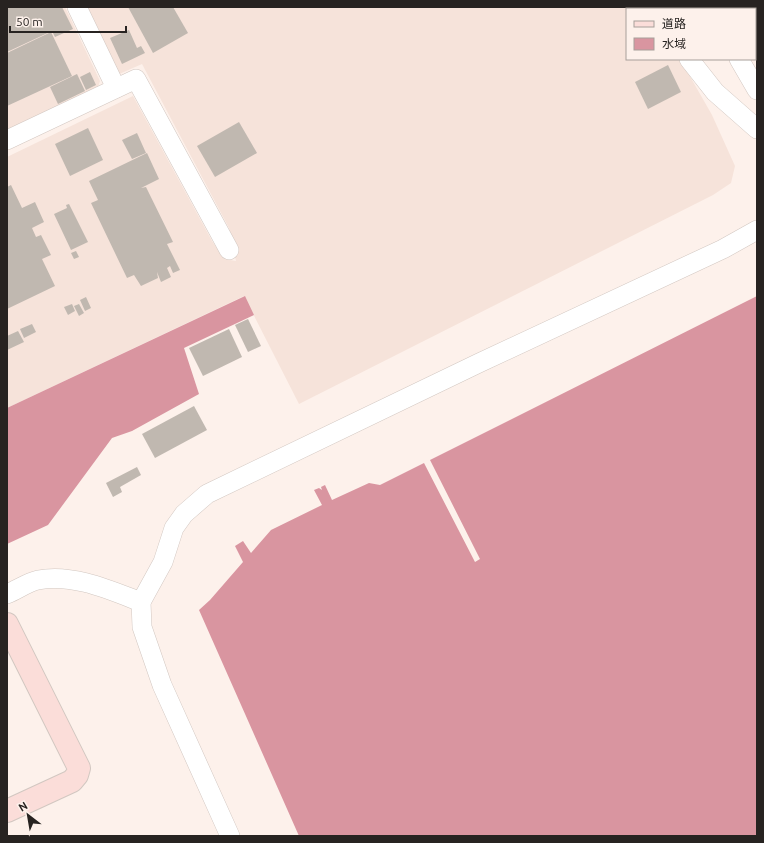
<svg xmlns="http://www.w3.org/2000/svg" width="764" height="843" font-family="Ubuntu,'Noto Sans JP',sans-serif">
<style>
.built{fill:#f6e3da}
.water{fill:#d995a0}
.building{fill:#c0b8b0}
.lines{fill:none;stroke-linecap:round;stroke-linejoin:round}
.street-casing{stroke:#d2c7c1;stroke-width:20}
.secondary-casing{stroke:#d2c7c1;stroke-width:24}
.street{stroke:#fff;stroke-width:19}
.secondary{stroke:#fbddd9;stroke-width:22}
</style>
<rect width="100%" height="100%" fill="#fdf1eb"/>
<g class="built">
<path d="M 7,7 L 65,7 L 100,81 L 98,87 L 7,130 Z"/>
<path d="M 85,7 L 640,7 L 641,9 L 627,9 L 627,59 L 680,59 L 712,115 L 735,166 L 731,183 L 713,195 L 299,404 L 244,296 L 7,408 L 7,157 L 133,96 L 212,241 L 224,259 L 236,261 L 229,228 L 142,64 L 117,75 Z"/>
</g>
<g class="water">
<path d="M 245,296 L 254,315 L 184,348 L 199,394 L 132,431 L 112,438 L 48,525 L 7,544 L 7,408 Z"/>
<path d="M 757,296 L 757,836 L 299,836 L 199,610 L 210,600 L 243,562 L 235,546 L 243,541 L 251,553 L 271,530 L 322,505 L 314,490 L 319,488 L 322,490 L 321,487 L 325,485 L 332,500 L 369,483 L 380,485 L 424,463 L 475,562 L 480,559 L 430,460 Z"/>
</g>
<g class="building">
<path d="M 7,7 L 62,7 L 73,29 L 55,37 L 52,31 L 7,52 Z"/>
<path d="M 128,7 L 173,7 L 188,33 L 153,53 Z"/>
<path d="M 129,30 L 137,48 L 141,46 L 145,53 L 122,64 L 110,38 Z"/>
<path d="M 51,32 L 72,76 L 7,106 L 7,53 Z"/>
<path d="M 668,65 L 681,92 L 648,109 L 635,82 Z"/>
<path d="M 90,72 L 96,85 L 86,90 L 80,77 Z"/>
<path d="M 77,74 L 85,91 L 58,104 L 50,87 Z"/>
<path d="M 239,122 L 257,153 L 215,177 L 197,146 Z"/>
<path d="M 88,128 L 103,160 L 70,176 L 55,144 Z"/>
<path d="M 137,133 L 146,153 L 132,159 L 122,140 Z"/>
<path d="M 147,153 L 159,179 L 141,188 L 146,187 L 173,242 L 167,244 L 180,270 L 173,273 L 170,266 L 167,268 L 171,277 L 161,282 L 157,272 L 158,278 L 141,286 L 134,275 L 127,278 L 91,203 L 98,200 L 89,181 Z"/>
<path d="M 11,185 L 22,208 L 35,202 L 44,222 L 32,228 L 36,237 L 41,235 L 51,255 L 42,259 L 55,286 L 7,309 L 7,187 Z"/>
<path d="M 69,204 L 88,242 L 71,250 L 54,214 L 67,208 L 66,205 Z"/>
<path d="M 76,251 L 79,257 L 74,259 L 71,253 Z"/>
<path d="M 86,297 L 91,308 L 85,311 L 80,300 Z"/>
<path d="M 72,304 L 75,311 L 68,315 L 64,307 Z"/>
<path d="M 79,304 L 84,313 L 79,316 L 74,306 Z"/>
<path d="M 248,319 L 261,346 L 248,352 L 235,325 Z"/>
<path d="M 32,324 L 36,332 L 24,338 L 20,329 Z"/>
<path d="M 229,329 L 242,357 L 203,376 L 189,348 Z"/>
<path d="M 18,331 L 24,342 L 7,350 L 7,336 Z"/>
<path d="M 194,406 L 207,430 L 155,458 L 142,434 Z"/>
<path d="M 137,467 L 141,475 L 120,487 L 122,492 L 113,497 L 106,483 Z"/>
</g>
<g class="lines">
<defs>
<g id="street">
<path d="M 77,7 L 116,88"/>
<path d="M 651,7 L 653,9"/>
<path d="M 703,7 L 705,9"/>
<path d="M 689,59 L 715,92 L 757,129"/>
<path d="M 739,59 L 757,90"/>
<path d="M 7,140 L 136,79 L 229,250"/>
<path d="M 7,594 C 17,590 28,582 38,580 C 72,573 110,590 141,602"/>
<path d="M 230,836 L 162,685 L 142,627 L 141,602 L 163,562 L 174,528 L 184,514 L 207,494 L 479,363 L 723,249 L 757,230"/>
</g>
<path id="secondary" d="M 7,624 L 79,768 L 77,775 L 72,781 L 7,811"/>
</defs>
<use href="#street" class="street-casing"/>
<use href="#secondary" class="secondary-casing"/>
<use href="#street" class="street"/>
<use href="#secondary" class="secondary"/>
</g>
<rect width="764" height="843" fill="none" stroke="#272321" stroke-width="16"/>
<rect x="626" y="8" width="130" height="52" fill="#fdf1eb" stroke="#a79f9a"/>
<rect x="634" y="21" width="20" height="6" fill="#fbddd9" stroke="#a79f9a"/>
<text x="662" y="28" font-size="12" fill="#272321">道路</text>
<rect x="634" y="38" width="20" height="12" fill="#d995a0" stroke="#a79f9a"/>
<text x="662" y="48" font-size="12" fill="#272321">水域</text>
<g transform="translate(28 815) rotate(329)" stroke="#fdf1eb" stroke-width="3" paint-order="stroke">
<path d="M0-3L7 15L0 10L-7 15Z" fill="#272321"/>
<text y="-6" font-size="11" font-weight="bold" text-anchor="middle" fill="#272321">N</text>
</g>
<path d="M10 26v6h116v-6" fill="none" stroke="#272321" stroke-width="2"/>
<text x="16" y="26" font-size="12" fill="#272321" stroke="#fdf1eb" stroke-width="3" paint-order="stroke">50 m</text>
</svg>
